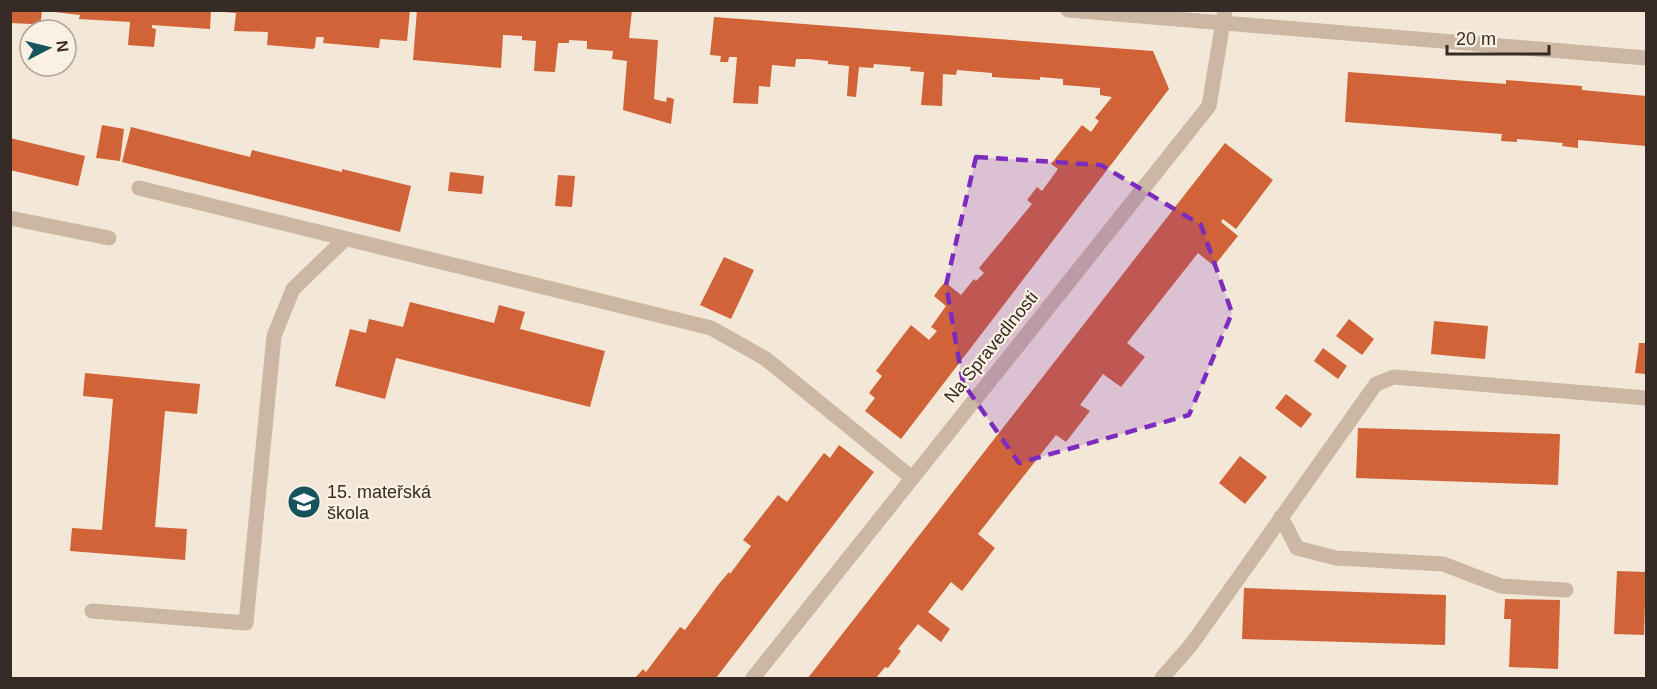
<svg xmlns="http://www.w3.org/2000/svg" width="1657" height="689" font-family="Helvetica,sans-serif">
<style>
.building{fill:#d06337}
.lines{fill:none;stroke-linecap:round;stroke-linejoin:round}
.lane{stroke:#ccb7a2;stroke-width:15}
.street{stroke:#ccb7a2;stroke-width:15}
.marked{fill:#7b2cbf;fill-opacity:0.2;stroke:#7b2cbf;stroke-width:4.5;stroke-dasharray:12 8;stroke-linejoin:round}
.labels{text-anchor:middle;stroke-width:4.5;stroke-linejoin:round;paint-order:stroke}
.street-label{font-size:18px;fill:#362b25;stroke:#fbf1e3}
.poi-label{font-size:18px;fill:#362b25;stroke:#fbf1e3;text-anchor:start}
</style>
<rect width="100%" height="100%" fill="#f3e7d7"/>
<g class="building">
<path d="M 10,10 L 42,10 L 40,30 L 31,30 L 32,24 L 10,23 Z"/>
<path d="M 54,10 L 211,10 L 210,29 L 152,25 L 152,28 L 156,29 L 154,47 L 128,45 L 130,22 L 79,19 L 80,15 L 54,12 Z"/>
<path d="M 224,10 L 410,10 L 407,41 L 380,39 L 379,48 L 323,43 L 324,37 L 316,37 L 315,47 L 313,49 L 267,45 L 268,32 L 234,31 L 236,13 L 224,12 Z"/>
<path d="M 417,10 L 632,10 L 629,38 L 658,40 L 654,99 L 666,102 L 667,97 L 674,99 L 671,124 L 623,110 L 627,61 L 612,59 L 613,51 L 587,49 L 587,41 L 569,40 L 569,43 L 558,43 L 555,72 L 534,71 L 536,41 L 522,40 L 522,36 L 503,35 L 501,68 L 413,60 Z"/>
<path d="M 714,17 L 1153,51 L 1169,89 L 901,439 L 865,411 L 875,398 L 869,393 L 882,376 L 876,371 L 911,325 L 929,340 L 937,331 L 931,327 L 946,306 L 934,296 L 939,289 L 945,282 L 961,295 L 974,279 L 976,281 L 984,273 L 979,268 L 1032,204 L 1027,200 L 1037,187 L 1042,191 L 1058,169 L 1051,164 L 1082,125 L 1091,132 L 1099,121 L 1095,118 L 1112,97 L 1100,95 L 1100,88 L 1063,85 L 1063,79 L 1040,77 L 1040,80 L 992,77 L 992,73 L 957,70 L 956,75 L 943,74 L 942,106 L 921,105 L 924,72 L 910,71 L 911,67 L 874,64 L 873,68 L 859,67 L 856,97 L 847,96 L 849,66 L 828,64 L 828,61 L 808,59 L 796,59 L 795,67 L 772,65 L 770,87 L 759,86 L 758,104 L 733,103 L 737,57 L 729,57 L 728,62 L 720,62 L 721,56 L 710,55 Z"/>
<path d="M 1348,72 L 1506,84 L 1506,80 L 1582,86 L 1582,90 L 1646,96 L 1646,146 L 1578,140 L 1578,148 L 1562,146 L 1563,143 L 1517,139 L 1517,142 L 1501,141 L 1502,134 L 1345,122 Z"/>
<path d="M 102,125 L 124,129 L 120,161 L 96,158 Z"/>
<path d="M 131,127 L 250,157 L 252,150 L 342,172 L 342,169 L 411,186 L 400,232 L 122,162 Z"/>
<path d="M 10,138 L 85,156 L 78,186 L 10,170 Z"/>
<path d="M 1225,143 L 1273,180 L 1236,229 L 1223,219 L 1221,222 L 1238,236 L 1214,266 L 1198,253 L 1127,343 L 1145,357 L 1121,387 L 1103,374 L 1080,405 L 1090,411 L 1066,442 L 1056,435 L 978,534 L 995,548 L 962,591 L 951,582 L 928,612 L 950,629 L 941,642 L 918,624 L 898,649 L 901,651 L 888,668 L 885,667 L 876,678 L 808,678 Z"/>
<path d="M 450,172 L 484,176 L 482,194 L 448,191 Z"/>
<path d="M 558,175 L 575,176 L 572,207 L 555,206 Z"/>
<path d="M 724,257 L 754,270 L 731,319 L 700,305 Z"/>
<path d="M 410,302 L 494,323 L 499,305 L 525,312 L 520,329 L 605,351 L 590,407 L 396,358 L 385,399 L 335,386 L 350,329 L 366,333 L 369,319 L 403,327 Z"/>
<path d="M 1349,319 L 1374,339 L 1362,355 L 1336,336 Z"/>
<path d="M 1434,321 L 1488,326 L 1485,359 L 1431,354 Z"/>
<path d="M 1639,343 L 1646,343 L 1646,374 L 1635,373 Z"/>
<path d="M 1323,348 L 1347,366 L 1338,379 L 1314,361 Z"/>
<path d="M 85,373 L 200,384 L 197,414 L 165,411 L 155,527 L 187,529 L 185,560 L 70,551 L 72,528 L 102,530 L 113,399 L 83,396 Z"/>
<path d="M 1286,394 L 1312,414 L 1301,428 L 1275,408 Z"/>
<path d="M 1358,428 L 1560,434 L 1558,485 L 1356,478 Z"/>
<path d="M 839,445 L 874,472 L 716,678 L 635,678 L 643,669 L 646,672 L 680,627 L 685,630 L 718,585 L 729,572 L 730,574 L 751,546 L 743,540 L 778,495 L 787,502 L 824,453 L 830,458 Z"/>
<path d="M 1240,456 L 1267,477 L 1245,504 L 1219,483 Z"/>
<path d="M 1617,571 L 1646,572 L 1644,635 L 1614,634 Z"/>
<path d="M 1244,588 L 1446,595 L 1445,645 L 1242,639 Z"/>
<path d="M 1505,599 L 1560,600 L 1558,669 L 1509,667 L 1511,619 L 1504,619 Z"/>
</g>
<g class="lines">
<g class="lane">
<path d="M 139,188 L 711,328 L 766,359 L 912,478"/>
<path d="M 10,218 L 109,238"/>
<path d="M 1281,517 L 1297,548 L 1336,558 L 1443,564 L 1501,586 L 1566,590"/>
<path d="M 92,611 L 246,623 L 274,336 L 293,289 L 345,239"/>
<path d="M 1162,678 L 1191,645 L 1376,384 L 1394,377 L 1646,398"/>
</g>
<g class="street">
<path d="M 1068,10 L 1646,58"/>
<path d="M 753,678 L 1209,106 L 1225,10"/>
</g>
</g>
<path class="marked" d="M 976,157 L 1101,165 L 1201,225 L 1232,313 L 1189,415 L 1019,463 L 963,383 L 946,285 Z"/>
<defs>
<symbol id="school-disc" viewBox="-11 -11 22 22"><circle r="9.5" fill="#17535a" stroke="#fbf1e3"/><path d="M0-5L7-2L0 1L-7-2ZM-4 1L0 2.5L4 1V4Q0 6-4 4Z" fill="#fff"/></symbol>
</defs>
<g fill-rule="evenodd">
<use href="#school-disc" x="285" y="483" width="38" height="38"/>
</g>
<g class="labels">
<g class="street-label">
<text transform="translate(991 347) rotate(-51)" y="6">Na Spravedlnosti</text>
</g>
<g class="poi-label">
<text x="327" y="498">15. mateřská<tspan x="327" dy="21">škola</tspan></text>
</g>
</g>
<rect width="1657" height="689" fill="none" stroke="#362b25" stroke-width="24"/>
<g transform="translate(48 48) rotate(83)"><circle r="28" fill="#fbf1e3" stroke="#aca297" stroke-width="1.5"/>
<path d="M0-4.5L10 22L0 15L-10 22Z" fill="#17535a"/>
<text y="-9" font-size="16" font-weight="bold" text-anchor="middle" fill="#362b25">N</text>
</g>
<path d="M1447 45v9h102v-9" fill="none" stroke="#362b25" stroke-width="3"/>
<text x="1456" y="45" font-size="18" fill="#362b25" stroke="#fbf1e3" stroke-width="4.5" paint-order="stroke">20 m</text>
</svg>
